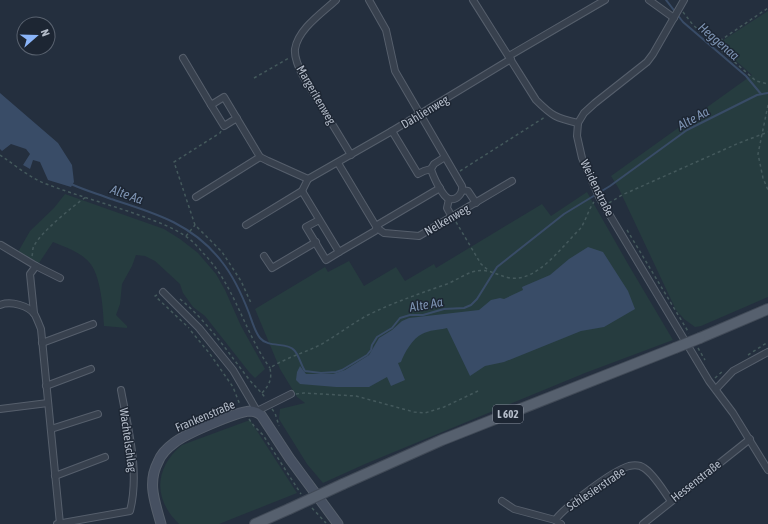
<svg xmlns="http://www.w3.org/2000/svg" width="768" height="524" font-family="'Asap Condensed',sans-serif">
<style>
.green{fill:#263c3f}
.water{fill:#394c67}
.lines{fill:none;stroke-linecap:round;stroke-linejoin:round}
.stream{stroke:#394c67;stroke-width:2}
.street-casing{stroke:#565f6c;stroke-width:8}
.secondary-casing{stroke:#565f6c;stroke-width:11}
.primary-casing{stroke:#414a57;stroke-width:12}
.path{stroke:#44595c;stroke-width:1.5;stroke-dasharray:3 3;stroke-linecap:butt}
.street{stroke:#38414e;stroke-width:6}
.secondary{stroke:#465061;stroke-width:9}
.primary{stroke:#56606e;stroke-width:10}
.primary-bridge-casing{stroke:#414a57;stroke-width:12;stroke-linecap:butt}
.primary-bridge{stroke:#56606e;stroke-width:10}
.labels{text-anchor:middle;stroke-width:3;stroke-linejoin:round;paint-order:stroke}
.shield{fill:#1d2633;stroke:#878f9c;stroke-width:1}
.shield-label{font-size:11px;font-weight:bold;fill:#b4bcc9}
.street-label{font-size:12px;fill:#b4bcc9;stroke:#1d2633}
.water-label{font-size:13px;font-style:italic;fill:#7c92b1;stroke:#1d2633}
</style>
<rect width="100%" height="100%" fill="#242f3e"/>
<g class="green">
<path d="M 768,11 L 768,297 L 701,326 L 695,327 L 684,319 L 676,310 L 619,189 L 611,176 L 752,75 L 717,44 Z"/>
<path d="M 587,192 L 628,264 L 673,340 L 585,373 L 365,464 L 323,483 L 307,464 L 279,419 L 280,409 L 305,403 L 297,397 L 280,369 L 255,309 L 325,267 L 328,272 L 349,261 L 364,286 L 396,267 L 405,281 L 434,264 L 436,268 L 542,204 L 551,216 Z"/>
<path d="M 65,194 L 164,229 L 180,239 L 198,253 L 216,274 L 225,290 L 241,326 L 265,369 L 255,378 L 249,372 L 205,316 L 193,307 L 183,293 L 180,284 L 155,261 L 145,256 L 136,255 L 132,266 L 122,284 L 120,304 L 116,315 L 127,326 L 127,328 L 104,326 C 103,309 101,275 89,262 C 80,252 65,247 53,242 L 39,263 L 18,252 L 30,231 L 54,208 Z"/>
<path d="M 250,420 L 297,493 L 219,524 L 179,524 C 153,499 154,468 182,445 Z"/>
</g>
<g class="water">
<path d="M 0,93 L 58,143 L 72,165 L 74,182 L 71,187 L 48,180 L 40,162 L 33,160 L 30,169 L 23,165 L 30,154 L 26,149 L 11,144 L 2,151 L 0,149 Z"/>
<path d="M 588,247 L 603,252 L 628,291 L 635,309 L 604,327 L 581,331 L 504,362 L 485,366 L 470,376 L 447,328 C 439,330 429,330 422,334 C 413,338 404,353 401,362 L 398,363 L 405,380 L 391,386 L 387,377 L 369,387 L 336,387 L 300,384 L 296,380 L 297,372 L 300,366 L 306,374 L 333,374 L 345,370 L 369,355 L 379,338 L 392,330 L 402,321 L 409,318 L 479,310 L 491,300 L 500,298 L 504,299 L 523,290 L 522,287 L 550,275 L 569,259 Z"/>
</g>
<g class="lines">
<g class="stream">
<path d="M 666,0 L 683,22 L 746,76 L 761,94"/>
<path d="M 71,184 C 84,190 98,194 111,199 C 155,213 193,224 222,262 C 234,277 242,295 249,313 C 252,321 255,332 260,338 C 268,348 287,342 294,350 C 299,355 301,365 305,371 L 321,373 L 336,372 L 342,370 L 367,355 L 371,350 L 372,345 L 377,337 L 392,328 L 400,318 L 410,315 L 423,315 L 444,309 L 464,308 L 471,305 L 477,299 L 497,267 L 564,214 L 610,186 L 687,130 L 757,95 L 768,93"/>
</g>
<defs>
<g id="street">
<path d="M 336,0 C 322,13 298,29 295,49 C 294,58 299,68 303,76 L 351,155"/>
<path d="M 369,0 L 386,30 L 395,71 L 462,186 C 463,193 457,201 449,199 C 442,196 433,176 431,169 L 434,164 L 445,157"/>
<path d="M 473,0 L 536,100 C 552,116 556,118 578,123"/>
<path d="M 649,0 L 674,18"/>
<path d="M 684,0 L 653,54 L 647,62 L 595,103 L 584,113 L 578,123 L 577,136 L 582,158 L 599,197 L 709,381 L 733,413 L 768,470"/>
<path d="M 509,56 L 605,0"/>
<path d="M 183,58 L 211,105"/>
<path d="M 237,118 L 224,126 L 211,105 L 224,97 L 260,157 L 268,161 L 308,179"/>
<path d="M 392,131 L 418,174 L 424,171 L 431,169"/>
<path d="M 338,163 L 377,228 L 384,233 L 419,236 L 512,181"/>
<path d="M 462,190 L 468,191 L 476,203"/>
<path d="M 302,191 L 339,252 L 326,260 L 306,227 L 319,220"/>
<path d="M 196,197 L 260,157"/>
<path d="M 449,199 L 447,208 L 452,217"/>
<path d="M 246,225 L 302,191 L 308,179 L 392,131 L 511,59"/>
<path d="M 1,245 L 36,266 L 60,278"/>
<path d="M 339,252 L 375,231 L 379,224 L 440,188"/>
<path d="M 264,256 L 272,268 L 316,242"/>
<path d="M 163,292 L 199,328 L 233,370 L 257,411 L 291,394"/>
<path d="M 0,305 C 10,301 29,305 35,315 C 37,319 39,324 41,329 L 60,524"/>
<path d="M 34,313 L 30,274 L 36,266"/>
<path d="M 42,343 L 93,324"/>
<path d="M 46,386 L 91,369"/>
<path d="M 716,389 L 733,371 L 768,352"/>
<path d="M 0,409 L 48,403"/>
<path d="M 51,429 L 98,414"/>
<path d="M 55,476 L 105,457"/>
<path d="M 502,501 L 514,509 L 555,520"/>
<path d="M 57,524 L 130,511 C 140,471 128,429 121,390"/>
<path d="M 561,524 L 555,520 C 566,506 612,471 629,466 C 634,465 640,465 644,468 C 654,474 664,492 671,501"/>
<path d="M 643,524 L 750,439"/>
</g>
<path id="secondary" d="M 161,524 C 155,502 147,483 158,462 C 161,454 167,448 174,443 C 185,434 236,412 250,411 C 255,411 257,412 261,415 L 290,459 L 338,524"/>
<g id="primary">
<path d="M 700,338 L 768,309"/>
<path d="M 343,484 L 442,440 L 675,348"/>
<path d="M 255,524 L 289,509"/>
</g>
</defs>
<use href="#street" class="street-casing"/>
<use href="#secondary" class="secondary-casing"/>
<use href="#primary" class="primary-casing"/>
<g class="path">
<path d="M 683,12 L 693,25 L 756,81 L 768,84"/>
<path d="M 715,44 L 768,8"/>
<path d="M 254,78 L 289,58"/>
<path d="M 768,105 L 758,154 L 763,178 L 768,190"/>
<path d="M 221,131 L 220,133 L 174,162 L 195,225 L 222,252 L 241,281 L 251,303"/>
<path d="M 0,155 C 15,165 31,179 49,185 C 81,197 115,206 147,218 C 160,223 174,228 185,236 C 192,240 198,247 203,253 C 235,285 244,332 270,368"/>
<path d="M 460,171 L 545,117"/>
<path d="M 609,203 L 622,195 L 739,143 L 768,132"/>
<path d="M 456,222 L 481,264 L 488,270"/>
<path d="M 627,230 L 689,333"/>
<path d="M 186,236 L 195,225"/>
<path d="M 32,256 C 33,253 32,249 34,246 C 40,233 73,206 86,197"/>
<path d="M 157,295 L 155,296 L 189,328"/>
<path d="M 180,299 C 208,322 227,351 248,378 C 254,386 261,391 266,399"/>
<path d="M 191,331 L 210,354 L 233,387 L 240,405"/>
<path d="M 698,348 L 705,360"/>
<path d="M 748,355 L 768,342"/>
<path d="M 715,378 L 724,370"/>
<path d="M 262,393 C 270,384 272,379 270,368 C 285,358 304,353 320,345 C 336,336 350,325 366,316 C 394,302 419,294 447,284 C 456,280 464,275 472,272 C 488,267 495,275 510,278 C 538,282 562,246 580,229 C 586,221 588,210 594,202"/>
<path d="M 296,394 L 304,393 L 356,396 L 414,412 L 425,413 L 444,407 L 478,391"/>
<path d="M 272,409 L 275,413 L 279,426"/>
<path d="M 249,419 L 254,426 L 263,435 L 301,494"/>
<path d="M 312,508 L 326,523"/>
</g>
<use href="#street" class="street"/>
<use href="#secondary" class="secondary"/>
<use href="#primary" class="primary"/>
<defs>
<g id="primary-bridge">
<path d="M 675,348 L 700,338"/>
<path d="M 289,509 L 343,484"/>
</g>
</defs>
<use href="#primary-bridge" class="primary-bridge-casing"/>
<use href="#primary-bridge" class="primary-bridge"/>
</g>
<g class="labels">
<rect class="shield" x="493" y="405" width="30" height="18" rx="3"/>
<g class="shield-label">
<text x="508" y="418">L 602</text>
</g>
<g class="street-label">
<text transform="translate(316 95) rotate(60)" y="4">Margeritenweg</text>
<text transform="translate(425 112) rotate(-31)" y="4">Dahlienweg</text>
<text transform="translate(597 188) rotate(64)" y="4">Weidenstraße</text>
<text transform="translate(447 220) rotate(-30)" y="4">Nelkenweg</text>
<text transform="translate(205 416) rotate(-23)" y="4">Frankenstraße</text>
<text transform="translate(128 440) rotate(82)" y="4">Wachtelschlag</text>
<text transform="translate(696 481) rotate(-38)" y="4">Hessenstraße</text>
<text transform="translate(596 489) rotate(-34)" y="4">Schlesierstraße</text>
</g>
<g class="water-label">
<text transform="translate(719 41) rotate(41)" y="5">Heggenaa</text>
<text transform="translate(693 118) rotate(-29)" y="5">Alte Aa</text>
<text transform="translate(127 194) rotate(20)" y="5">Alte Aa</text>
<text transform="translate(426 304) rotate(-10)" y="5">Alte Aa</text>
</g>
</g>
<g transform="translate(36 36) rotate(70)"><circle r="19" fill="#1d2633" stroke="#59626f"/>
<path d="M0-3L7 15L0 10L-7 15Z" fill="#8ab4f8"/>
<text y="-6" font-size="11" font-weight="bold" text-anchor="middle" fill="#b4bcc9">N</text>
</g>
</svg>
